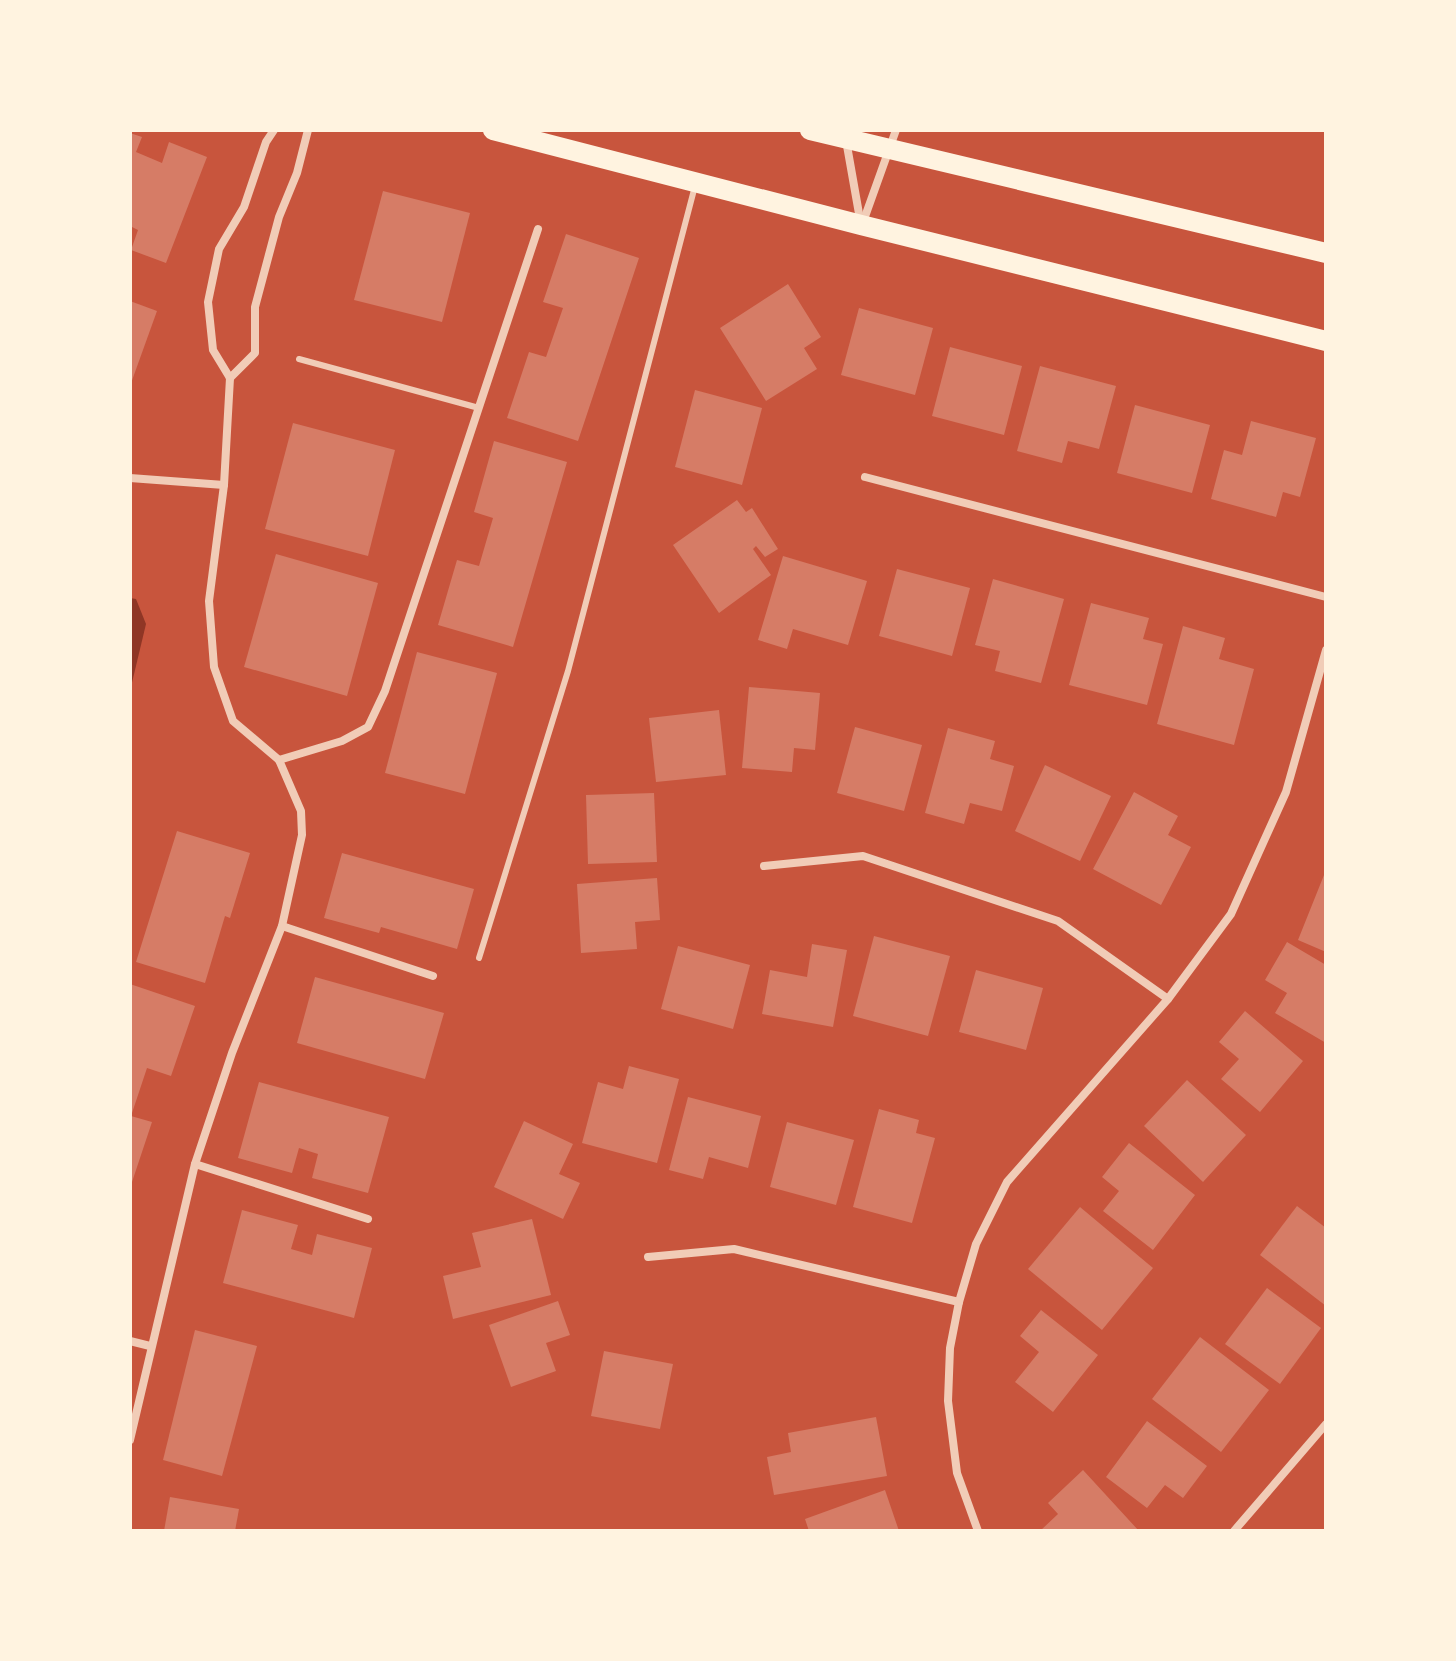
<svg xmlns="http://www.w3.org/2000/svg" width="1456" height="1661" font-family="Lato,sans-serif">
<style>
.water{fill:#8f3625}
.building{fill:#d67c66}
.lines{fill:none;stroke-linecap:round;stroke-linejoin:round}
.service{stroke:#f1ccb7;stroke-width:6}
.minor{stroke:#f1ccb7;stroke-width:8}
.primary{stroke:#fff3e0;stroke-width:20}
</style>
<rect width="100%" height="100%" fill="#c8553d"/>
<path class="water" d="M 130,598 L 136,599 L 146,624 L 130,691 Z"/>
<g class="building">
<path d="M 130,133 L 142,137 L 136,152 L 162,163 L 169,142 L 207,157 L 166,263 L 131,250 L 138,230 L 130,226 Z"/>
<path d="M 383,191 L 470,213 L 442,322 L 354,300 Z"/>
<path d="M 566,234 L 639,258 L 578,441 L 507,418 L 529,352 L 546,357 L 563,308 L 543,302 Z"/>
<path d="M 788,284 L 821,337 L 804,348 L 817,369 L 766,401 L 720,328 Z"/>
<path d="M 130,301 L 157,311 L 130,386 Z"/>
<path d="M 859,308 L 933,328 L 915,395 L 841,375 Z"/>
<path d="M 950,347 L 1022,366 L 1004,435 L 932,416 Z"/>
<path d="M 1040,366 L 1116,386 L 1099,449 L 1068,441 L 1062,463 L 1017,451 Z"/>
<path d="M 695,390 L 762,408 L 742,485 L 675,467 Z"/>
<path d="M 1135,405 L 1210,425 L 1192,493 L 1117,473 Z"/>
<path d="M 1251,421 L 1316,438 L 1300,497 L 1283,492 L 1276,517 L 1211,499 L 1224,450 L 1242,455 Z"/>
<path d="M 293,423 L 395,450 L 368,556 L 265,529 Z"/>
<path d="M 494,441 L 567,462 L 513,647 L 438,625 L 457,560 L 479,566 L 493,518 L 474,512 Z"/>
<path d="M 737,500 L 746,512 L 752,508 L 778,549 L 765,557 L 756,546 L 753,549 L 771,575 L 719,613 L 673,545 Z"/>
<path d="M 276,554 L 378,583 L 347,696 L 244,667 Z"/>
<path d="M 783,556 L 867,581 L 848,645 L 793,629 L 787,649 L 758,640 Z"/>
<path d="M 897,569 L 970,588 L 952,656 L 879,636 Z"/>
<path d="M 993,579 L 1064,599 L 1041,683 L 995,671 L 1000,651 L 975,645 Z"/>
<path d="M 1091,603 L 1149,618 L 1143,639 L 1163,644 L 1147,705 L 1069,685 Z"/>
<path d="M 1183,626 L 1225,638 L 1219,659 L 1254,669 L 1234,745 L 1157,724 Z"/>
<path d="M 417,652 L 497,673 L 465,794 L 385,773 Z"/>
<path d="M 749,687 L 820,693 L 815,750 L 794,748 L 792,772 L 742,768 Z"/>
<path d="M 719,710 L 726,775 L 656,782 L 649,718 Z"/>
<path d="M 855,727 L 922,745 L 904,811 L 837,793 Z"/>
<path d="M 948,728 L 995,741 L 990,759 L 1014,766 L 1002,811 L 970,803 L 964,824 L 925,813 Z"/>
<path d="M 1045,765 L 1111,796 L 1080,861 L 1015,831 Z"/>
<path d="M 1134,792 L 1178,816 L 1168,835 L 1191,847 L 1161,905 L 1093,869 Z"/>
<path d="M 654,793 L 657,862 L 588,864 L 586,795 Z"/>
<path d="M 177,831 L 250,853 L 230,918 L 225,916 L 205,983 L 136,962 Z"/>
<path d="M 342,853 L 474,889 L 457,949 L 381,927 L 379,933 L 324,918 Z"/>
<path d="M 1326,870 L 1326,952 L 1298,940 Z"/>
<path d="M 657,878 L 660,920 L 635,922 L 637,949 L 581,953 L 577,884 Z"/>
<path d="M 874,936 L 950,956 L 928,1036 L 853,1016 Z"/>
<path d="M 1287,942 L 1326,965 L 1326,1043 L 1275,1013 L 1287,993 L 1265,980 Z"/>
<path d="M 812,944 L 847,950 L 833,1027 L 762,1014 L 770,970 L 807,977 Z"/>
<path d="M 678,946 L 750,965 L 733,1029 L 661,1009 Z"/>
<path d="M 976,970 L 1043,988 L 1026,1050 L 959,1032 Z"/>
<path d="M 315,977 L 444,1013 L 425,1079 L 297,1043 Z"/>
<path d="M 130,984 L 195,1006 L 171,1076 L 147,1068 L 131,1116 L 152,1122 L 131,1185 Z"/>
<path d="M 1245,1011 L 1303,1061 L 1260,1112 L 1221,1079 L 1239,1059 L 1219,1042 Z"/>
<path d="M 629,1066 L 679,1079 L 657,1163 L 582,1143 L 598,1082 L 623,1089 Z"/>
<path d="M 1187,1080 L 1246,1135 L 1203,1182 L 1144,1126 Z"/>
<path d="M 259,1082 L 389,1117 L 368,1193 L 312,1178 L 318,1154 L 299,1148 L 292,1173 L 238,1158 Z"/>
<path d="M 688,1097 L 761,1116 L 748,1168 L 709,1157 L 703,1179 L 669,1170 Z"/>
<path d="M 879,1109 L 919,1120 L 916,1133 L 935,1138 L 912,1223 L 853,1207 Z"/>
<path d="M 524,1121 L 573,1144 L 559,1174 L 580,1183 L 563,1219 L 494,1187 Z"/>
<path d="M 787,1122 L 854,1140 L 836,1205 L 770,1187 Z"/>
<path d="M 1129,1143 L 1195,1195 L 1153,1250 L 1103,1211 L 1119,1191 L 1102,1177 Z"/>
<path d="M 1297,1206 L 1326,1228 L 1326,1306 L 1260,1255 Z"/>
<path d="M 1080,1207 L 1153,1268 L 1102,1330 L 1028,1269 Z"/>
<path d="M 242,1210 L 298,1225 L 291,1249 L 312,1255 L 317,1234 L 372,1248 L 354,1318 L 223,1283 Z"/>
<path d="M 532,1219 L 551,1295 L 453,1319 L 443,1276 L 481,1267 L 472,1233 Z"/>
<path d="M 1267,1288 L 1321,1328 L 1280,1384 L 1225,1344 Z"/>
<path d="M 558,1301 L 570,1335 L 546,1343 L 556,1371 L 511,1387 L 489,1325 Z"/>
<path d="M 1041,1310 L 1098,1355 L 1053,1412 L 1015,1382 L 1039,1352 L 1020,1336 Z"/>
<path d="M 195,1330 L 257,1346 L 222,1476 L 163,1460 Z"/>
<path d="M 1200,1337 L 1269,1390 L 1221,1452 L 1152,1399 Z"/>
<path d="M 604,1351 L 673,1364 L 660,1429 L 591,1416 Z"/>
<path d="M 876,1417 L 887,1476 L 774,1495 L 767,1457 L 791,1452 L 788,1433 Z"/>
<path d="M 1147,1421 L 1207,1466 L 1183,1498 L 1165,1485 L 1147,1508 L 1106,1477 Z"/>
<path d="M 1083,1470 L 1139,1531 L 1040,1531 L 1058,1514 L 1048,1503 Z"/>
<path d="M 885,1490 L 899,1531 L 809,1531 L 805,1519 Z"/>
<path d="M 170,1497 L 239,1509 L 235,1531 L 164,1531 Z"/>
</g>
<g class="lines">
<g class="service">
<path d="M 299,359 L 479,408"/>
<path d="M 479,958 L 568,671 L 695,186"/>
</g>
<g class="minor">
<path d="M 846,140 L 861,225"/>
<path d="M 862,225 L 896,130"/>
<path d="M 230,378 L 255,353 L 255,307 L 279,217 L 297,173 L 308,130"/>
<path d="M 865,477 L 1326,597"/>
<path d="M 130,478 L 224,485"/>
<path d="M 279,760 L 342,741 L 368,727 L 385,691 L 538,229"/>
<path d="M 764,866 L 863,856 L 1058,921 L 1168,999"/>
<path d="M 282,926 L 433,976"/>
<path d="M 195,1164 L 368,1219"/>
<path d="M 648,1257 L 734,1249 L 959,1302"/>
<path d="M 130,1341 L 150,1346"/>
<path d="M 130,1440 L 195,1164 L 232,1053 L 282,926 L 302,835 L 301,811 L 279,760 L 233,721 L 214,667 L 209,601 L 224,485 L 230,378 L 213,350 L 208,302 L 219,249 L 244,207 L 266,142 L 274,130"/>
<path d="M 978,1531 L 957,1473 L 948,1401 L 950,1348 L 959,1302 L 976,1244 L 1007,1182 L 1168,999 L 1231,914 L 1286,792 L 1326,650"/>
<path d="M 1234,1531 L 1326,1424"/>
</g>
<g class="primary">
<path d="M 493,130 L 861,225 L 1326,341"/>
<path d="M 810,130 L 1326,253"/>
</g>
</g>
<rect width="1456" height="1661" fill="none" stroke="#fff3e0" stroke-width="264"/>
</svg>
